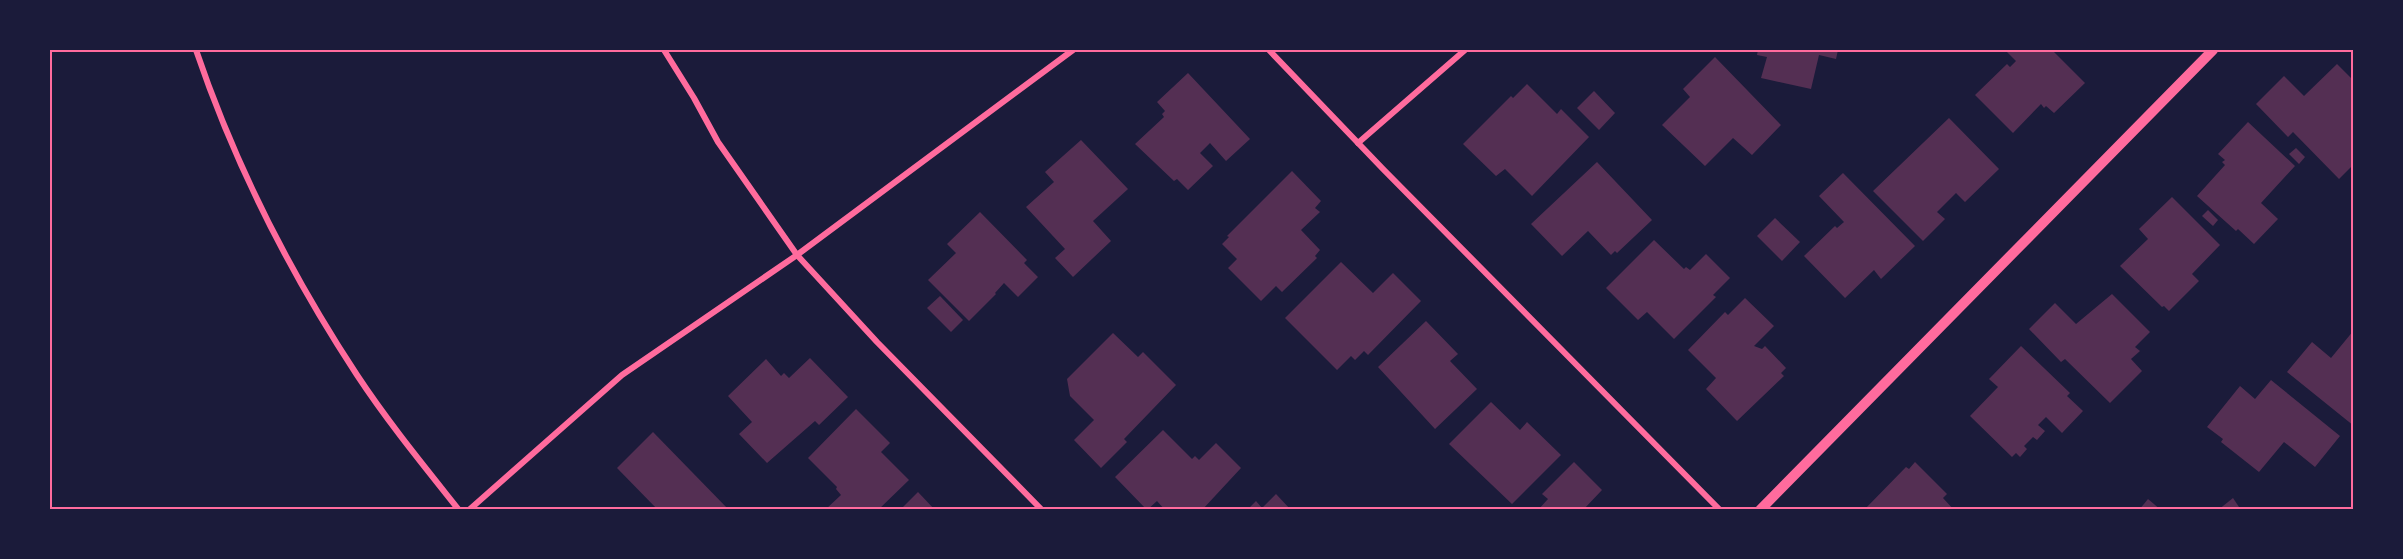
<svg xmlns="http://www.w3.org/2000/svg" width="2403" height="559" font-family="'Sofia Sans Condensed',sans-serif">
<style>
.building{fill:#542f53}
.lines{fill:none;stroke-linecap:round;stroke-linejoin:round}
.minor{stroke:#ff6b9d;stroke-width:6}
.tertiary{stroke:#ff6b9d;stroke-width:10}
.neatline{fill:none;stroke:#ff6b9d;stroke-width:2}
</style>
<rect width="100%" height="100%" fill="#1b1b3a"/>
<g class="building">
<path d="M 1758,50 L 1838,50 L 1836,59 L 1819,55 L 1811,89 L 1761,78 L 1767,57 L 1757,55 Z"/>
<path d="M 2005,50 L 2052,50 L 2085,83 L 2054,113 L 2046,106 L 2044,108 L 2041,104 L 2013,133 L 1975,95 L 2007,64 L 2010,67 L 2016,61 Z"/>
<path d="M 1715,57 L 1781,125 L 1752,155 L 1733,138 L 1705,166 L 1662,125 L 1690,97 L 1683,89 Z"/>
<path d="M 2337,64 L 2354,81 L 2354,164 L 2339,179 L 2293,132 L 2288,137 L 2256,104 L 2284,76 L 2304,96 Z"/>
<path d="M 1188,73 L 1250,139 L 1226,161 L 1210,143 L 1200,153 L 1213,166 L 1188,190 L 1177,179 L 1174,181 L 1135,144 L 1164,117 L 1162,114 L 1165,111 L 1157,102 Z"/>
<path d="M 1527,84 L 1557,114 L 1561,109 L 1589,137 L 1532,196 L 1505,169 L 1496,176 L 1463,144 L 1511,96 L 1513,98 Z"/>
<path d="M 1594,91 L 1615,113 L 1599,130 L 1577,108 Z"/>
<path d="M 1949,118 L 1999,169 L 1965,202 L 1956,193 L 1937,212 L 1945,219 L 1923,241 L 1873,191 Z"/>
<path d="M 2248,122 L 2295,166 L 2261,203 L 2278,219 L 2254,244 L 2238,229 L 2236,231 L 2197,196 L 2225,165 L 2222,162 L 2225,160 L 2218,154 Z"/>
<path d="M 1081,140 L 1128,189 L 1093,221 L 1111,241 L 1073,277 L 1055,258 L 1065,249 L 1026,207 L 1054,182 L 1045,172 Z"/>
<path d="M 2296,148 L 2305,157 L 2299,164 L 2289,154 Z"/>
<path d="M 1597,162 L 1652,220 L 1617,253 L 1615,251 L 1611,255 L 1588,231 L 1562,256 L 1531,224 Z"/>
<path d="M 1292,171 L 1321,201 L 1315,208 L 1320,212 L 1301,230 L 1320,250 L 1315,256 L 1317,258 L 1282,292 L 1276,286 L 1261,301 L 1228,268 L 1237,259 L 1222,244 L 1229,237 L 1227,236 Z"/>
<path d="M 1843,173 L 1915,246 L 1881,279 L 1874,270 L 1845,298 L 1804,256 L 1835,226 L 1837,228 L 1844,222 L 1819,196 Z"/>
<path d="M 2172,197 L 2220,245 L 2192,274 L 2199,281 L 2169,311 L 2164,306 L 2162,307 L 2120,266 L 2148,239 L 2139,229 Z"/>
<path d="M 2208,210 L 2218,220 L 2213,226 L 2202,216 Z"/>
<path d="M 980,212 L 1027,260 L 1024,263 L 1038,277 L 1018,297 L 1004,283 L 995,293 L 996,294 L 969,321 L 928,280 L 956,253 L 947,244 Z"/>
<path d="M 1775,218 L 1800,242 L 1782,261 L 1757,236 Z"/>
<path d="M 1654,240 L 1684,269 L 1686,267 L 1690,270 L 1706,254 L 1730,278 L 1713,295 L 1716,297 L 1674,339 L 1647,312 L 1638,320 L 1606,288 Z"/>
<path d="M 1341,262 L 1373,293 L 1393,273 L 1421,301 L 1368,355 L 1364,351 L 1355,360 L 1351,356 L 1337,370 L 1285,318 Z"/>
<path d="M 2112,294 L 2150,332 L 2135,347 L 2140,351 L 2131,359 L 2142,371 L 2110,403 L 2065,359 L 2061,362 L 2029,329 L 2055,303 L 2076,324 Z"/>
<path d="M 940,296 L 963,320 L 951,332 L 927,308 Z"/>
<path d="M 1745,298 L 1774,326 L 1754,346 L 1762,349 L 1765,346 L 1786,368 L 1781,373 L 1784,376 L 1737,421 L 1706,389 L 1716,378 L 1688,350 L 1725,312 L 1728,315 Z"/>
<path d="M 1426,321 L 1458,354 L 1450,361 L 1477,389 L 1435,429 L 1378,367 Z"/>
<path d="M 2354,330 L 2354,426 L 2287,372 L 2312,342 L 2331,358 Z"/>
<path d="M 1113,333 L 1138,357 L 1143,352 L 1176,385 L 1124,439 L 1127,442 L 1101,468 L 1074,440 L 1094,420 L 1070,396 L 1067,379 Z"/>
<path d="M 2021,346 L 2070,393 L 2067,396 L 2083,411 L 2062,433 L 2046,417 L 2038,425 L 2045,431 L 2037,440 L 2033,437 L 2024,446 L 2027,449 L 2020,457 L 2016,453 L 2012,457 L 1970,416 L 1998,387 L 1989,379 Z"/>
<path d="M 810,358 L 848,397 L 819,425 L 815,421 L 767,463 L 739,434 L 752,422 L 728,396 L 766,359 L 781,376 L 784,373 L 789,378 Z"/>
<path d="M 2271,380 L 2340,436 L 2315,467 L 2284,442 L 2259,472 L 2221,442 L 2223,439 L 2207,427 L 2240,386 L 2255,399 Z"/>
<path d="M 1491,402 L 1520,430 L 1527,422 L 1561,455 L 1512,504 L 1449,444 Z"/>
<path d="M 856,409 L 890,443 L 881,452 L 909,480 L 878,510 L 825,510 L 841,495 L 836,489 L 837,487 L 808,458 Z"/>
<path d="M 1163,430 L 1192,459 L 1195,456 L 1199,460 L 1216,443 L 1241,468 L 1202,510 L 1165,510 L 1157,501 L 1147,510 L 1115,477 Z"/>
<path d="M 653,432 L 729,510 L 658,510 L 617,468 Z"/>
<path d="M 1574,462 L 1602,490 L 1583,510 L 1538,510 L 1548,499 L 1542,494 Z"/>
<path d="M 1915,462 L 1947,494 L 1943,498 L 1954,510 L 1864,510 L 1906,467 L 1909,469 Z"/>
<path d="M 918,492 L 935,510 L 900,510 Z"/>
<path d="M 1276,494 L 1291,510 L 1247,510 L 1256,501 L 1262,508 Z"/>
<path d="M 2233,498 L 2241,510 L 2218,510 Z"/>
<path d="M 2148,499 L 2161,510 L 2139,510 Z"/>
</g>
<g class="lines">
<g class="minor">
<path d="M 196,50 C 235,165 290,273 357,375 C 388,422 424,466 459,510"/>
<path d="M 664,50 L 694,98 L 718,142 L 797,255 L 877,342 L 1042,510"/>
<path d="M 1269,50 L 1383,169 L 1720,510"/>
<path d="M 1358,143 L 1465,50"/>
<path d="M 469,510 L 622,375 L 797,255 L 1073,50"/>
</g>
<path class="tertiary" d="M 1760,510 L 2213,50"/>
</g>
<rect width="2403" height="559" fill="none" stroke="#1b1b3a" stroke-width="102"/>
<rect x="51" y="51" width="2301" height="457" class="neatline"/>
</svg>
